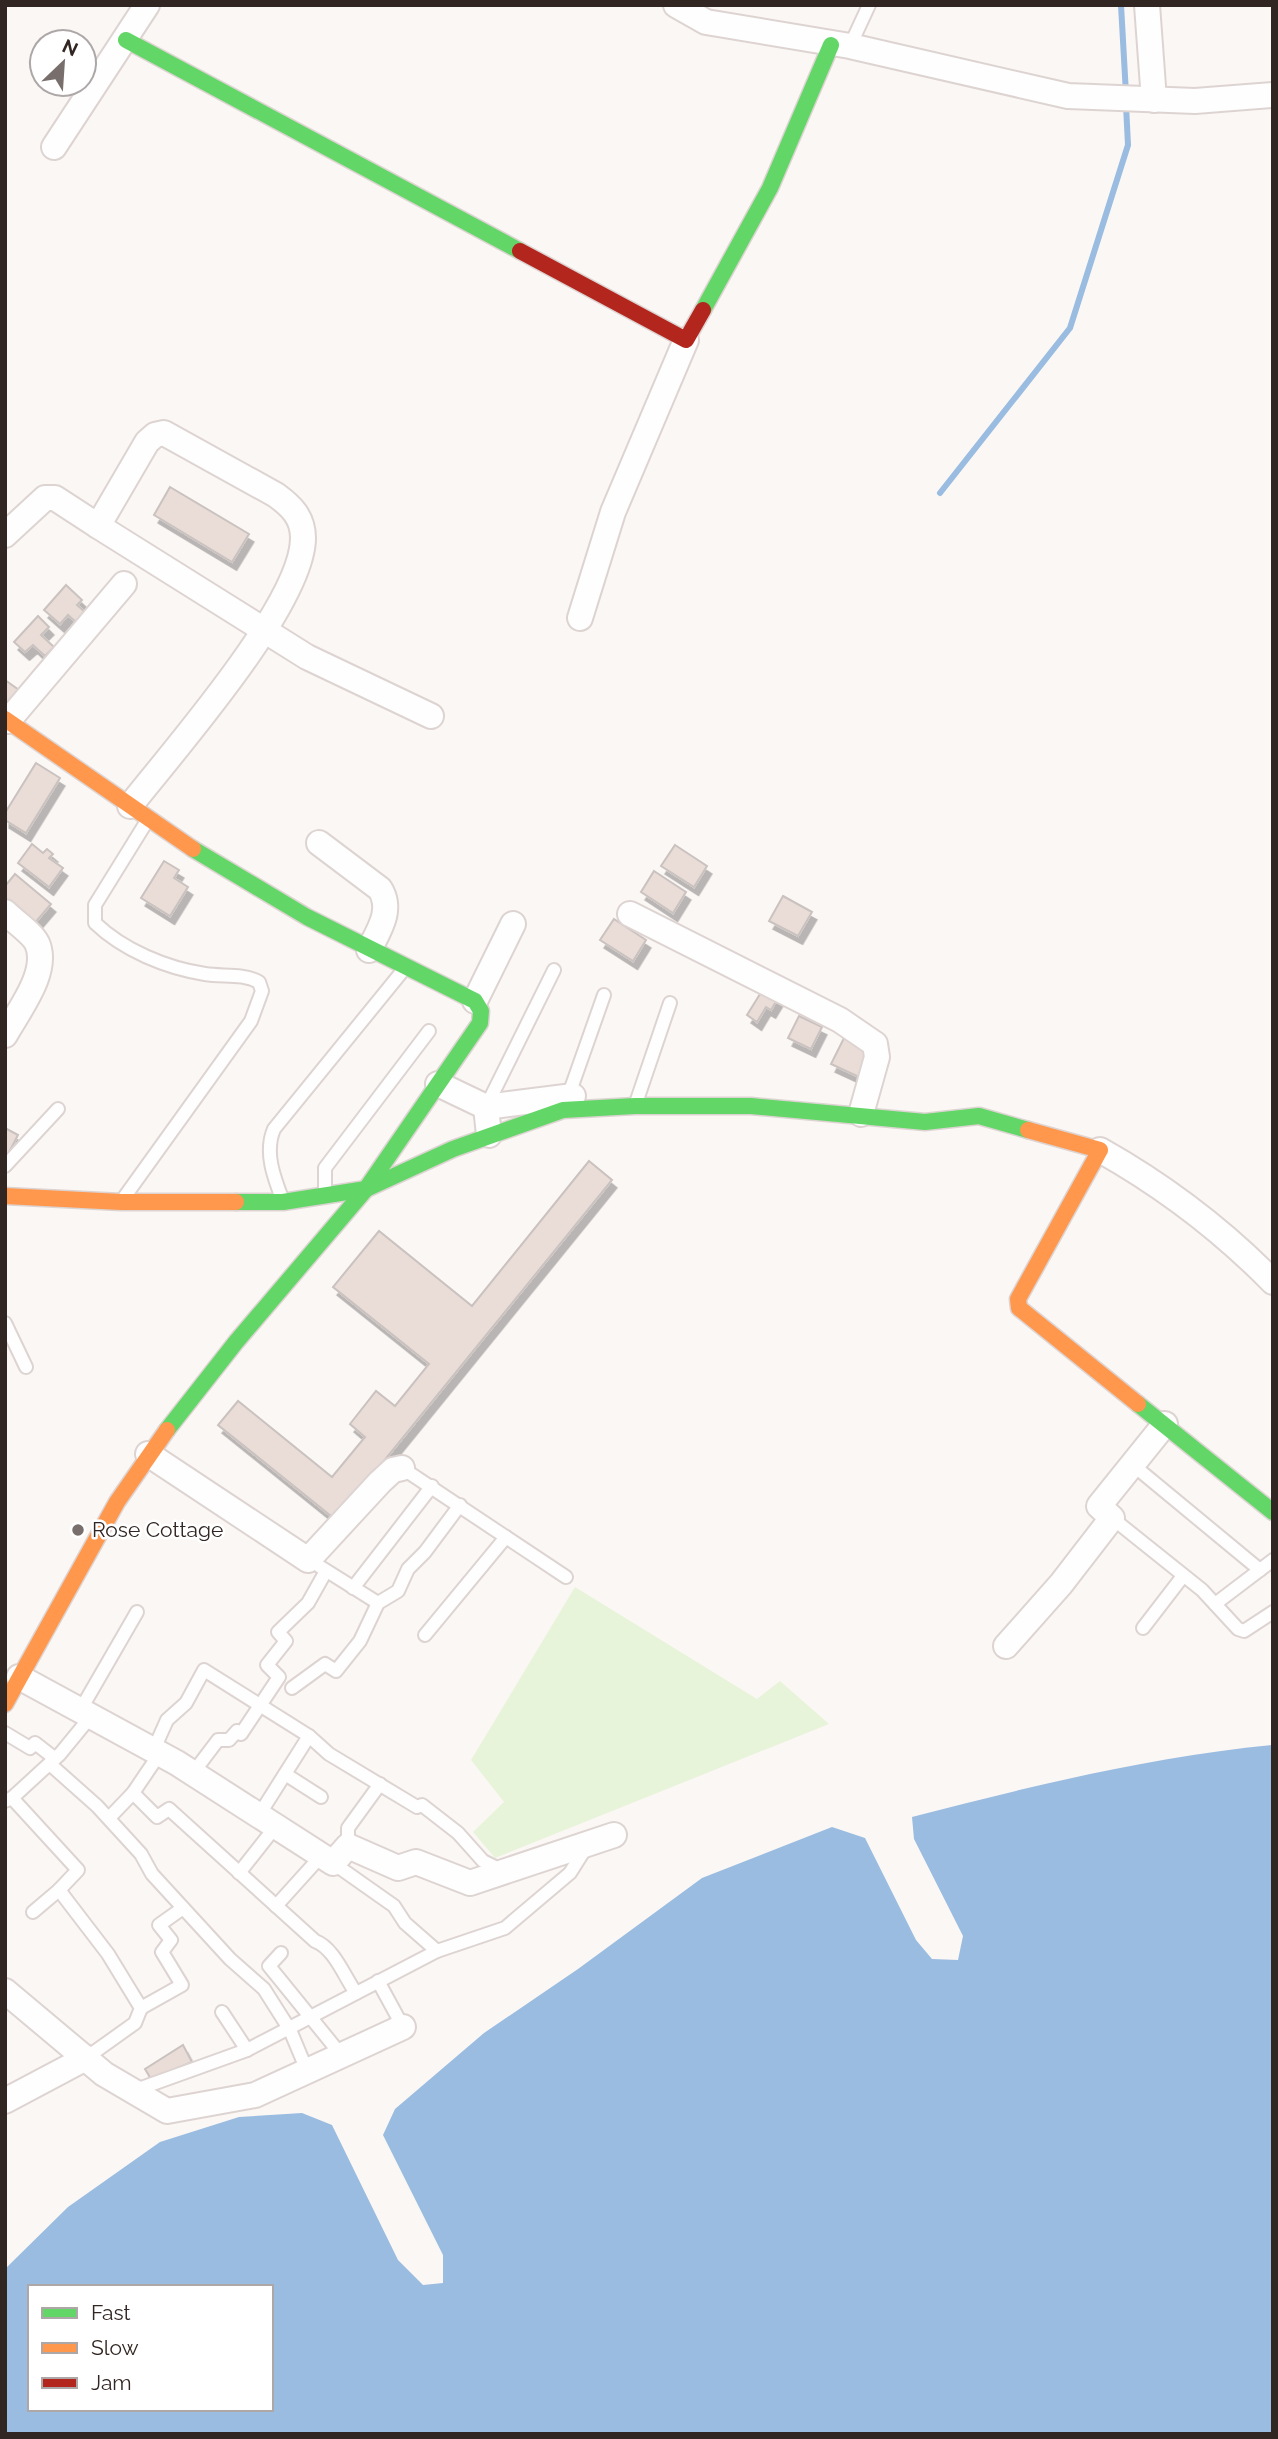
<svg xmlns="http://www.w3.org/2000/svg" width="1278" height="2439" font-family="Raleway,sans-serif">
<style>
.green{fill:#e8f4d9}
.water{fill:#99bce0;fill-rule:evenodd}
.lines{fill:none;stroke-linecap:round;stroke-linejoin:round}
.stream{stroke:#99bce0;stroke-width:6}
.building{fill:#eaddd8;stroke:#cac2bf;stroke-width:2;filter:url(#shadow)}
.lane-casing{stroke:#ddd4d2;stroke-width:16}
.street-casing{stroke:#ddd4d2;stroke-width:28}
.fast-casing{stroke:#ddd4d2;stroke-width:19}
.slow-casing{stroke:#ddd4d2;stroke-width:19}
.jam-casing{stroke:#ddd4d2;stroke-width:19}
.lane{stroke:#fefefe;stroke-width:12}
.street{stroke:#fefefe;stroke-width:24}
.fast{stroke:#63d668;stroke-width:16}
.slow{stroke:#ff974d;stroke-width:16}
.jam{stroke:#b3261e;stroke-width:16}
.poi-dot{fill:#786f6c;stroke:#fff;stroke-width:2.5}
.labels{text-anchor:middle;stroke-width:5;stroke-linejoin:round;paint-order:stroke}
.poi-label{font-size:21px;fill:#322622;stroke:#fff;text-anchor:start}
</style>
<defs>
<filter id="shadow"><feDropShadow dx="4.5" dy="8" stdDeviation="0" flood-color="#0004"/></filter>
</defs>
<rect width="100%" height="100%" fill="#fbf7f5"/>
<path class="green" d="M 575,1587 L 757,1699 L 780,1681 L 829,1724 L 495,1858 L 473,1832 L 504,1802 L 471,1760 Z"/>
<path class="water" d="M 1273,1745 L 1273,2434 L 5,2434 L 5,2269 L 68,2207 L 160,2142 L 239,2117 L 302,2113 L 332,2125 L 398,2260 L 423,2285 L 443,2283 L 443,2255 L 383,2135 L 395,2109 L 484,2033 L 578,1969 L 702,1878 L 832,1827 L 865,1838 L 916,1940 L 932,1959 L 958,1960 L 963,1936 L 914,1839 L 912,1817 C 1031,1786 1151,1757 1273,1745 ZM 30,2287 L 271,2287 L 271,2409 L 30,2409 Z"/>
<g class="lines">
<g class="stream">
<path d="M 1121,5 L 1126,94"/>
<path d="M 940,493 L 1070,328 L 1128,145 L 1126,105"/>
</g>
</g>
<g class="building">
<path d="M 170,487 L 249,534 L 232,562 L 154,515 Z"/>
<path d="M 66,585 L 82,600 L 77,605 L 86,613 L 77,623 L 68,615 L 60,624 L 44,610 Z"/>
<path d="M 38,616 L 49,627 L 41,635 L 54,647 L 45,656 L 33,645 L 25,652 L 14,642 Z"/>
<path d="M 5,680 L 19,690 L 5,708 Z"/>
<path d="M 36,763 L 60,778 L 26,833 L 5,820 L 5,813 Z"/>
<path d="M 32,844 L 43,853 L 47,849 L 53,854 L 49,858 L 63,868 L 49,887 L 18,863 Z"/>
<path d="M 675,845 L 707,866 L 694,887 L 661,866 Z"/>
<path d="M 164,861 L 179,870 L 174,878 L 188,887 L 170,916 L 141,898 Z"/>
<path d="M 654,871 L 686,892 L 673,913 L 641,892 Z"/>
<path d="M 15,874 L 51,904 L 34,924 L 5,900 L 5,886 Z"/>
<path d="M 783,896 L 812,912 L 798,936 L 769,921 Z"/>
<path d="M 614,919 L 646,940 L 633,961 L 600,940 Z"/>
<path d="M 765,986 L 780,995 L 771,1010 L 766,1007 L 757,1022 L 747,1015 Z"/>
<path d="M 799,1016 L 822,1027 L 811,1049 L 788,1038 Z"/>
<path d="M 846,1034 L 873,1047 L 859,1077 L 831,1064 Z"/>
<path d="M 5,1128 L 18,1135 L 7,1156 L 5,1155 Z"/>
<path d="M 589,1161 L 612,1180 L 336,1520 L 218,1425 L 238,1401 L 332,1477 L 365,1437 L 350,1424 L 376,1391 L 395,1406 L 429,1364 L 333,1287 L 379,1231 L 472,1306 Z"/>
<path d="M 183,2045 L 192,2062 L 151,2079 L 145,2069 Z"/>
</g>
<g class="lines">
<defs>
<g id="lane">
<path d="M 850,46 L 869,5"/>
<path d="M 568,1097 L 604,995"/>
<path d="M 635,1106 L 670,1003"/>
<path d="M 486,1107 L 554,970"/>
<path d="M 5,1166 L 58,1109"/>
<path d="M 325,1193 L 325,1168 L 429,1031"/>
<path d="M 123,1199 L 251,1021 L 262,991 L 259,982 C 242,973 223,977 205,974 C 166,968 123,950 95,923 L 95,905 L 147,821"/>
<path d="M 283,1201 C 274,1178 264,1152 274,1129 L 405,968"/>
<path d="M 5,1323 L 26,1367"/>
<path d="M 1133,1465 L 1260,1570"/>
<path d="M 402,1468 L 566,1577"/>
<path d="M 1112,1518 L 1202,1590 L 1238,1629 L 1244,1631 L 1273,1612"/>
<path d="M 319,1566 L 378,1603"/>
<path d="M 353,1588 L 432,1486"/>
<path d="M 1215,1604 L 1273,1560"/>
<path d="M 1143,1628 L 1183,1576"/>
<path d="M 425,1635 L 506,1537"/>
<path d="M 292,1688 L 325,1664 L 336,1671 L 360,1641 L 378,1603 L 398,1591 L 408,1569 L 425,1552 L 460,1505"/>
<path d="M 81,1709 L 137,1612"/>
<path d="M 5,1733 L 30,1748 L 35,1743 L 53,1757 L 52,1766 L 97,1806 L 141,1854 L 152,1874 L 230,1959 L 264,1989 L 290,2030 L 303,2061"/>
<path d="M 154,1749 L 167,1720 L 186,1703 L 204,1670 L 309,1736 L 329,1754 L 417,1807 L 422,1805 L 458,1833 L 483,1861 L 501,1870"/>
<path d="M 193,1773 L 218,1740 L 229,1740 L 237,1731 L 241,1734 L 279,1677 L 267,1665 L 286,1641 L 278,1632 L 308,1603 L 326,1571"/>
<path d="M 285,1774 L 321,1797"/>
<path d="M 133,1793 L 157,1817 L 169,1809 L 315,1941 C 334,1948 344,1976 356,1993"/>
<path d="M 12,1798 L 60,1754 L 92,1715"/>
<path d="M 5,1801 L 12,1798 L 78,1870 L 59,1890"/>
<path d="M 259,1815 L 309,1736"/>
<path d="M 109,1818 L 133,1793 L 160,1753"/>
<path d="M 348,1846 L 348,1828 L 380,1784"/>
<path d="M 333,1863 L 394,1906 L 405,1923 L 437,1951"/>
<path d="M 239,1873 L 276,1826"/>
<path d="M 276,1906 L 322,1855"/>
<path d="M 33,1912 L 59,1890 L 108,1954 L 141,2008 L 135,2023 L 86,2058"/>
<path d="M 281,1953 L 269,1966 L 342,2056"/>
<path d="M 378,1981 L 403,2027"/>
<path d="M 141,2008 L 182,1985 L 162,1952 L 171,1940 L 159,1925 L 183,1908"/>
<path d="M 222,2012 L 247,2050"/>
<path d="M 133,2091 L 247,2050 L 437,1951 L 505,1928 L 570,1873 L 587,1846"/>
</g>
<g id="street">
<path d="M 676,5 L 706,22 L 850,46 L 1068,96 L 1195,101 L 1273,95"/>
<path d="M 1147,5 L 1154,100"/>
<path d="M 54,147 L 147,5"/>
<path d="M 98,526 L 307,657 L 431,716"/>
<path d="M 5,535 L 45,498 L 55,498 L 98,526 L 147,442 L 155,435 L 164,433 L 276,495 C 291,506 303,517 303,538 C 303,604 173,751 130,806"/>
<path d="M 580,618 L 613,512 L 686,340"/>
<path d="M 8,721 L 124,584"/>
<path d="M 319,843 L 380,889 C 393,910 379,930 369,950"/>
<path d="M 5,912 C 14,921 32,933 37,943 C 50,972 18,1011 5,1035"/>
<path d="M 630,914 L 840,1020 L 875,1044 L 877,1057 L 861,1114"/>
<path d="M 475,1001 L 513,924"/>
<path d="M 438,1084 L 486,1107"/>
<path d="M 489,1135 L 486,1107 L 573,1096"/>
<path d="M 1100,1150 C 1164,1186 1221,1229 1273,1282"/>
<path d="M 148,1454 L 308,1560 L 380,1482 L 393,1470 L 402,1468"/>
<path d="M 1006,1646 L 1061,1584 L 1112,1518 L 1099,1506 L 1165,1424"/>
<path d="M 19,1677 L 177,1763 L 333,1863 L 348,1846 L 398,1868 L 416,1862 L 470,1883 L 614,1835"/>
<path d="M 5,1991 L 104,2074 L 167,2111 L 255,2095 L 403,2027"/>
<path d="M 5,2101 L 86,2058"/>
</g>
<g id="fast">
<path d="M 126,40 L 520,251"/>
<path d="M 703,310 L 770,188 L 831,45"/>
<path d="M 236,1202 L 283,1202 L 366,1189 L 453,1149 L 563,1110 L 635,1106 L 751,1106 L 925,1122 L 979,1116 L 1028,1130"/>
<path d="M 1138,1404 L 1273,1512"/>
<path d="M 167,1430 L 236,1342 L 366,1189 L 480,1023 L 481,1011 L 475,1001 L 307,917 L 193,849"/>
</g>
<g id="slow">
<path d="M 5,719 L 193,849"/>
<path d="M 1028,1130 L 1100,1150 L 1018,1299 L 1019,1308 L 1138,1404"/>
<path d="M 5,1196 L 121,1202 L 236,1202"/>
<path d="M 5,1704 L 117,1502 L 167,1430"/>
</g>
<path id="jam" d="M 520,251 L 686,340 L 703,310"/>
</defs>
<use href="#lane" class="lane-casing"/>
<use href="#street" class="street-casing"/>
<use href="#fast" class="fast-casing"/>
<use href="#slow" class="slow-casing"/>
<use href="#jam" class="jam-casing"/>
<use href="#lane" class="lane"/>
<use href="#street" class="street"/>
<use href="#fast" class="fast"/>
<use href="#slow" class="slow"/>
<use href="#jam" class="jam"/>
</g>
<circle class="poi-dot" cx="78" cy="1530" r="7"/>
<g class="labels">
<g class="poi-label">
<text x="92" y="1537">Rose Cottage</text>
</g>
</g>
<rect width="1278" height="2439" fill="none" stroke="#322622" stroke-width="14"/>
<rect x="28" y="2285" width="245" height="126" fill="#ffffff" stroke="#ada8a7" stroke-width="2"/>
<rect x="42" y="2308" width="35" height="10" fill="#63d668" stroke="#ada8a7" stroke-width="2"/>
<text x="91" y="2320" font-size="21" fill="#322622">Fast</text>
<rect x="42" y="2343" width="35" height="10" fill="#ff974d" stroke="#ada8a7" stroke-width="2"/>
<text x="91" y="2355" font-size="21" fill="#322622">Slow</text>
<rect x="42" y="2378" width="35" height="10" fill="#b3261e" stroke="#ada8a7" stroke-width="2"/>
<text x="91" y="2390" font-size="21" fill="#322622">Jam</text>
<g transform="translate(63 63) rotate(25)"><circle r="33" fill="#ffffff" stroke="#ada8a7" stroke-width="2"/>
<path d="M0-5L12 26L0 18L-12 26Z" fill="#786f6c"/>
<text y="-10" font-size="19" font-weight="bold" text-anchor="middle" fill="#322622">N</text>
</g>
</svg>
